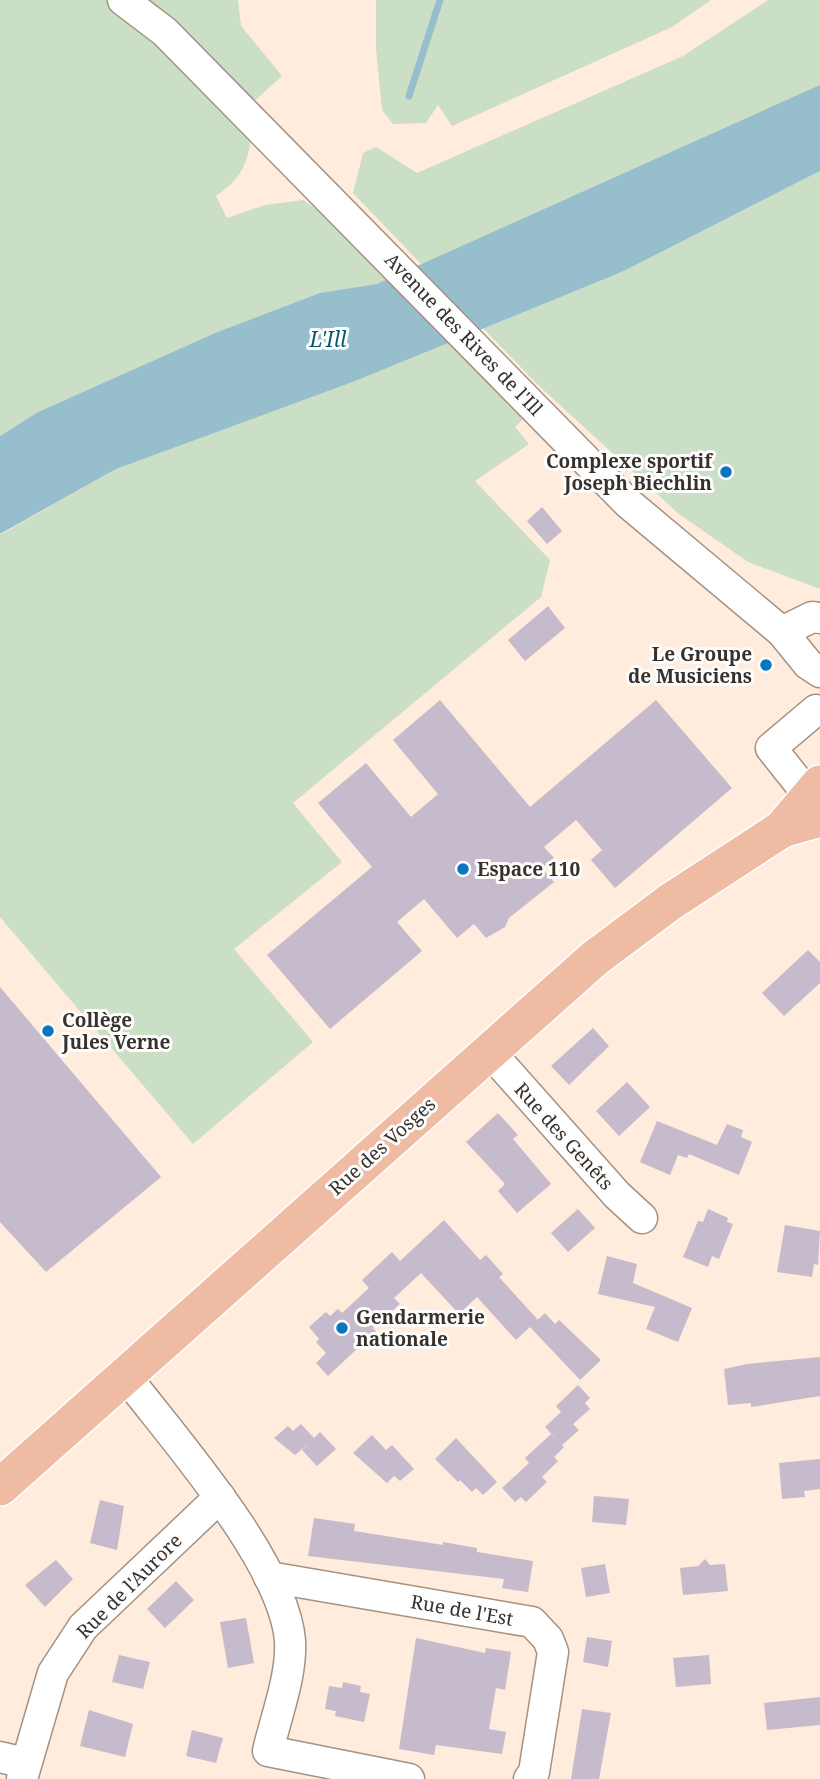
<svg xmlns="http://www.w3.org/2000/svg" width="820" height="1779" font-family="'Noto Serif',serif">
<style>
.green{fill:#cadfc5}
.water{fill:#97becc}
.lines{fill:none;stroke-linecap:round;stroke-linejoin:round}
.stream{stroke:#97becc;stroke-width:7}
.building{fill:#c6bacd}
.minor-casing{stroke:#a39283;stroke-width:33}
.major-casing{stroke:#fff;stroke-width:40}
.minor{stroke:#fff;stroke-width:30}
.major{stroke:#efbba2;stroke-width:37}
.poi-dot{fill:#0c75c0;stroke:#fdfdfd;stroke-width:2.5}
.labels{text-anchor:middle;stroke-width:6;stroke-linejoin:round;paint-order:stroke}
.street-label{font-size:19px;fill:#38312b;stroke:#fdfdfd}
.poi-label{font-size:19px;font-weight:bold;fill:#38312b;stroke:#fdfdfd;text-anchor:start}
.water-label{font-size:21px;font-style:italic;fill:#0a586e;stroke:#fdfdfd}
</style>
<rect width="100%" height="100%" fill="#ffecdc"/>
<g class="green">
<path d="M 0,0 L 238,0 L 241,26 L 282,76 L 233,120 L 251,139 C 247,167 239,180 216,196 L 227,218 L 265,205 L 303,200 L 328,217 L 390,281 L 215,333 L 38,412 L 0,436 Z"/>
<path d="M 376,0 L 711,0 L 672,27 L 452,126 L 438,105 L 426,123 L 393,124 L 382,110 L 376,49 Z"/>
<path d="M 768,0 L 820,0 L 820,85 L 778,106 L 423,266 L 353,193 L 363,153 L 376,147 L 417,173 L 683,56 Z"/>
<path d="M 820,171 L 820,589 L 748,562 L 679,514 L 538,385 L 483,328 L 624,271 Z"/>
<path d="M 449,342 L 523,419 L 515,427 L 529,444 L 475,481 L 550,560 L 541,597 L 293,803 L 342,862 L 234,949 L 313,1042 L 193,1144 L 0,917 L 0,535 L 116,469 Z"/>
</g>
<path class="water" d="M 820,85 L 820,171 L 624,271 L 355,381 L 116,469 L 0,534 L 0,436 L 38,412 L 215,333 L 320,293 L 377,284 Z"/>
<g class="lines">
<path class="stream" d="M 409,96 L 440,0"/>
</g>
<g class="building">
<path d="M 542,507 L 562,531 L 547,544 L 527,521 Z"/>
<path d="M 548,606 L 565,628 L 525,661 L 508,640 Z"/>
<path d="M 440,700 L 530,807 L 656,700 L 732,788 L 615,888 L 591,860 L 602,850 L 576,820 L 544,847 L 554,858 L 542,868 L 554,882 L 509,918 L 505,927 L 486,938 L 474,924 L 457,938 L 424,899 L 397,922 L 422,951 L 330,1029 L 267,955 L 372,867 L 318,803 L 366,763 L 411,817 L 438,794 L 393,740 Z"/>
<path d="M 808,950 L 820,962 L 820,983 L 784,1016 L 762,993 Z"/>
<path d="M 0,987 L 161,1177 L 46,1272 L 0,1222 Z"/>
<path d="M 593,1028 L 609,1046 L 569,1085 L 551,1066 Z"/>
<path d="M 627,1082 L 650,1107 L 619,1136 L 596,1111 Z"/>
<path d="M 498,1113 L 518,1135 L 513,1139 L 551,1184 L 517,1213 L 498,1191 L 505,1184 L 466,1142 Z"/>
<path d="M 657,1121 L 717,1145 L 727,1124 L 743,1130 L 741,1137 L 752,1142 L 739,1175 L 689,1154 L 687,1158 L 678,1155 L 670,1175 L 640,1162 Z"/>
<path d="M 578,1209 L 595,1228 L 568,1252 L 551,1233 Z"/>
<path d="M 708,1209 L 728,1218 L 727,1222 L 733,1224 L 719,1259 L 712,1256 L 708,1267 L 683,1257 L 698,1221 L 703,1222 Z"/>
<path d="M 444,1220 L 480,1260 L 486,1255 L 503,1274 L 499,1277 L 538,1320 L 533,1324 L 545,1313 L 555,1324 L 559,1320 L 601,1360 L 580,1380 L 530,1327 L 516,1340 L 477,1297 L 459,1314 L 421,1273 L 394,1298 L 400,1304 L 373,1328 L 376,1331 L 328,1376 L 316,1363 L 326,1353 L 316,1342 L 319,1339 L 309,1327 L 326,1312 L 330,1316 L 338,1309 L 342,1313 L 369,1288 L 362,1280 L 392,1252 L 400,1261 Z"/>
<path d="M 785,1225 L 820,1231 L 818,1265 L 814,1264 L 812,1277 L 777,1272 Z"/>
<path d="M 607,1256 L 637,1264 L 633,1283 L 692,1308 L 678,1342 L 646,1329 L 655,1307 L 598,1294 Z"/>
<path d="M 820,1357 L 820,1396 L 751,1407 L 751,1403 L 728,1405 L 724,1369 L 747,1364 Z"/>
<path d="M 578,1385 L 590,1398 L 585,1403 L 590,1409 L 573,1424 L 579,1430 L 562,1445 L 564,1447 L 554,1457 L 558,1461 L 542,1477 L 547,1482 L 526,1502 L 521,1497 L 515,1502 L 502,1488 L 529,1463 L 525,1458 L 551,1434 L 557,1440 L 545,1427 L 561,1412 L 556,1406 Z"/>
<path d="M 301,1424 L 314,1438 L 320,1432 L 336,1449 L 317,1466 L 302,1450 L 308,1444 L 295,1455 L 274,1438 L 288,1426 L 293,1431 Z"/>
<path d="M 372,1435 L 386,1450 L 392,1445 L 414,1469 L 400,1481 L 394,1476 L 387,1483 L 353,1453 Z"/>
<path d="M 456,1438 L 497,1482 L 483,1495 L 476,1488 L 472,1492 L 460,1480 L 458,1482 L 435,1459 Z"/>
<path d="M 820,1459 L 820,1489 L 804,1491 L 805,1497 L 782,1499 L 779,1463 Z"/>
<path d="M 594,1496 L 629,1499 L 626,1525 L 592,1522 Z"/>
<path d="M 100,1500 L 124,1506 L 117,1550 L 90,1543 Z"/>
<path d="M 314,1518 L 355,1524 L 354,1531 L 443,1545 L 443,1542 L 477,1548 L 477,1552 L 533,1561 L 528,1592 L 502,1588 L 504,1579 L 308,1556 Z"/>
<path d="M 705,1559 L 710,1565 L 725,1564 L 728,1591 L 683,1595 L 680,1568 L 698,1566 Z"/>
<path d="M 56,1560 L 73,1579 L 45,1607 L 25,1585 Z"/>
<path d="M 605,1564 L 610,1593 L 586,1597 L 581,1568 Z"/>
<path d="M 176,1581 L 194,1600 L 165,1628 L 147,1609 Z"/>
<path d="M 246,1618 L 254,1663 L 228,1668 L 220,1622 Z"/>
<path d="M 587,1637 L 612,1641 L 608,1667 L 583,1662 Z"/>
<path d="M 416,1638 L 485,1653 L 486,1648 L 511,1652 L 505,1690 L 496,1688 L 489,1729 L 506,1732 L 502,1754 L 436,1745 L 434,1755 L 399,1749 Z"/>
<path d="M 119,1655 L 150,1662 L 143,1689 L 112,1682 Z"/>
<path d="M 709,1655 L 711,1684 L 676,1687 L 673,1658 Z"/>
<path d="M 343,1682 L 361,1686 L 360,1692 L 370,1694 L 364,1722 L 335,1716 L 336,1711 L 325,1709 L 329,1686 L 342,1688 Z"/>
<path d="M 820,1697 L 820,1725 L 767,1730 L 764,1703 Z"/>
<path d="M 582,1709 L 611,1713 L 599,1779 L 571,1779 Z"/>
<path d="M 89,1710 L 133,1724 L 125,1757 L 80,1746 Z"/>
<path d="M 192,1730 L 223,1738 L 216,1763 L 186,1756 Z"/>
</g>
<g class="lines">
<defs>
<g id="minor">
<path d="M 123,0 L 165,32 L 628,503 L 782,632 L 808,664 L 820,672"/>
<path d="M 782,632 L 812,617 L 820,618"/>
<path d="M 802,787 L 771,748 L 816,710"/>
<path d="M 489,1051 L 617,1195 L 642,1218"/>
<path d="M 125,1375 C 173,1438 284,1562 290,1641 C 292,1676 276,1716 268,1751 L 409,1779"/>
<path d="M 269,1577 L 532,1622 L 548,1639 L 553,1652 L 534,1772 L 529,1779"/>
<path d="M 0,1757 L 25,1763"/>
<path d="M 22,1779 L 53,1673 L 83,1627 L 220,1497"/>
</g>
<g id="major">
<path d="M 782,829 L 820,784"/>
<path d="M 0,1487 L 595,958 L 670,902 L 782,829 L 820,818"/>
</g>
</defs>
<use href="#minor" class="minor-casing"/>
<use href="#major" class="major-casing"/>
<use href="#minor" class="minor"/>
<use href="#major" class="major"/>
</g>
<g class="poi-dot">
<circle cx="726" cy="472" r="7"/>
<circle cx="766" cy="665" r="7"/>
<circle cx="463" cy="869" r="7"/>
<circle cx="48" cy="1031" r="7"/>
<circle cx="342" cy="1328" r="7"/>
</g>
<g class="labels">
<g class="street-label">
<text transform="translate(464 334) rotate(46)" y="7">Avenue des Rives de l'Ill</text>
<text transform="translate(564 1136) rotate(48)" y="7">Rue des Genêts</text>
<text transform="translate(382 1146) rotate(-42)" y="7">Rue des Vosges</text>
<text transform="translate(129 1586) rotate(-45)" y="7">Rue de l'Aurore</text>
<text transform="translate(462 1610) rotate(10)" y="7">Rue de l'Est</text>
</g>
<g class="poi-label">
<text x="712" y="468" text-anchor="end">Complexe sportif<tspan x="712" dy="22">Joseph Biechlin</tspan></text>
<text x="752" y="661" text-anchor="end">Le Groupe<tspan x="752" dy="22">de Musiciens</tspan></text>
<text x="477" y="876">Espace 110</text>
<text x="62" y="1027">Collège<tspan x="62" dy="22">Jules Verne</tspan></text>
<text x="356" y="1324">Gendarmerie<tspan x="356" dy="22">nationale</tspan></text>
</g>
<g class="water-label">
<text x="328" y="347">L'Ill</text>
</g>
</g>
</svg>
